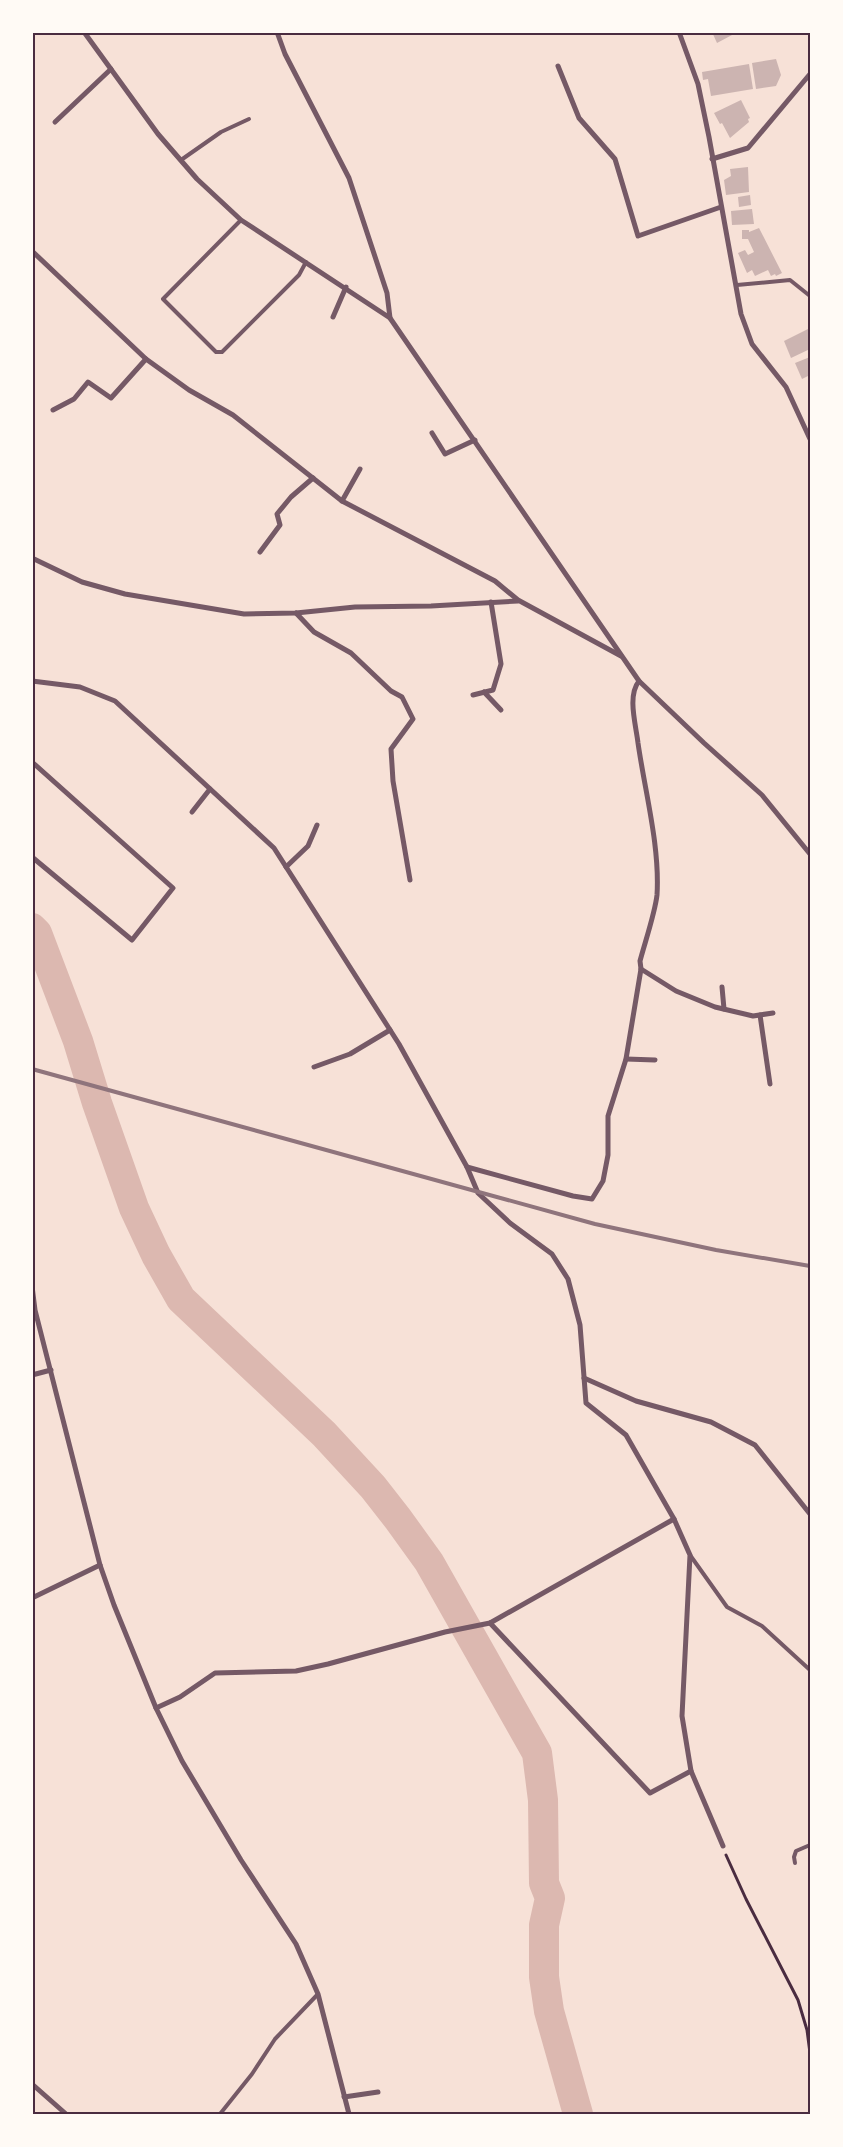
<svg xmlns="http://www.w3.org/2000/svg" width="843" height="2147" font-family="'Exo 2',sans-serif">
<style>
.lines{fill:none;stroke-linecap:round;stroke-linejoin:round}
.river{stroke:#dcb8b0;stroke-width:30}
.building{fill:#ccb4b1}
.path{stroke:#4a2c40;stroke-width:3}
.service{stroke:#755966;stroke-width:4}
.minor{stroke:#755966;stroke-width:5}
.rail{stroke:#8f747c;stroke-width:4}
.neatline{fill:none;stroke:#4a2c40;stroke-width:2}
</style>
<rect width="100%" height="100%" fill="#f7e1d7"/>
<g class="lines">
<path class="river" d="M 32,928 L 37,933 L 78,1041 L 97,1103 L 134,1208 L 156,1255 L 181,1299 L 324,1434 L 373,1487 L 398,1519 L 429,1562 L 537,1753 L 543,1800 L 544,1883 L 550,1898 L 544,1925 L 544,1977 L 549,2011 L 578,2114"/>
</g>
<g class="building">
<path d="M 712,32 L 731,32 L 732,35 L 717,43 Z"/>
<path d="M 776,59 L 781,75 L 776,86 L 756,89 L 752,63 Z"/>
<path d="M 749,64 L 753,89 L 711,96 L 708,79 L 703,80 L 702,72 Z"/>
<path d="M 741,100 L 750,118 L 748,119 L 749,122 L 730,138 L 722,123 L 720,124 L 714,113 Z"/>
<path d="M 748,167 L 749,192 L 726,195 L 724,180 L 731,176 L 730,169 Z"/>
<path d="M 750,195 L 751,205 L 739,207 L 738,197 Z"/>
<path d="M 752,209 L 754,224 L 732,225 L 731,211 Z"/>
<path d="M 759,228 L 782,273 L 776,276 L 775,274 L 771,276 L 768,270 L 755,276 L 752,270 L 747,273 L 738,253 L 745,250 L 748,255 L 754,252 L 748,239 L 742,239 L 742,230 L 749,230 L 749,232 Z"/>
<path d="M 810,328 L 810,349 L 791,358 L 784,341 Z"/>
<path d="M 810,357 L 810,375 L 802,379 L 795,363 Z"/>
</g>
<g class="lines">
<path class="path" d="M 726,1855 L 746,1899 L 798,2000 L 807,2030 L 810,2053"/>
<g class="service">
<path d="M 181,160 L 221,132 L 249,119"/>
<path d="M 241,220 L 163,299 L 216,352 L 222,352 L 299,275 L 306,262"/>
<path d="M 737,285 L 790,280 L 810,296"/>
<path d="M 690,1555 L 727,1607 L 762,1626 L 810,1670"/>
<path d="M 795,1863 L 794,1857 L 796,1851 L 810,1845"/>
<path d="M 220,2114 L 252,2074 L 275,2039 L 318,1994"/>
</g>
<g class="minor">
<path d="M 84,32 L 158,134 L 197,179 L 241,220 L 390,318 L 639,681 L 704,743 L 762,795 L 810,854"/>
<path d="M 277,32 L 285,54 L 349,178 L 387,293 L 390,318"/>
<path d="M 679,32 L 698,84 L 709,137 L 741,314 L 752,344 L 786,387 L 810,439"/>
<path d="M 558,66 L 579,118 L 615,159 L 638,236 L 721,207"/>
<path d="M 55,122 L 111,69"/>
<path d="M 712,159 L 748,148 L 810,74"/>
<path d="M 32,251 L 146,359 L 189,390 L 233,415 L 342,501 L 495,581 L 518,600 L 621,656"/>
<path d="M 333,317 L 346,287"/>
<path d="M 53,410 L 74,399 L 88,382 L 111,398 L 146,359"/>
<path d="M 432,433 L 445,454 L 475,440"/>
<path d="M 342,501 L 360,469"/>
<path d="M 260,552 L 280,525 L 277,514 L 291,497 L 313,478"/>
<path d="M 32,558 L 82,582 L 125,594 L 244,614 L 296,613 L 355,607 L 431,606 L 518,601"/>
<path d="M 296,613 L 314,632 L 351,653 L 391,691 L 402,697 L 413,719 L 391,749 L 393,781 L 410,880"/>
<path d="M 32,681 L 80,687 L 115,701 L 274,848 L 399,1044 L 467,1167 L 478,1193 L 510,1223 L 552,1254 L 568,1279 L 580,1325 L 586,1403 L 626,1435 L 674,1519 L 690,1555 L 682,1716 L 691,1771 L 723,1846"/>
<path d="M 484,692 L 501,710"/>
<path d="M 473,695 L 493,690 L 501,664 L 491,602"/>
<path d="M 32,762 L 173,888 L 132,940 L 32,857"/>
<path d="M 192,812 L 210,789"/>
<path d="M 286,867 L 308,846 L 317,825"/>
<path d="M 641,969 L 676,991 L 715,1007 L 753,1016 L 773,1013"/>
<path d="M 722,987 L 724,1009"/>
<path d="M 760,1015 L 770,1084"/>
<path d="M 626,1059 L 655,1060"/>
<path d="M 314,1067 L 350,1054 L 390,1030"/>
<path d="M 467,1167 L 573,1196 L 592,1199 L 603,1181 L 608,1155 L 608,1116 L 626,1059 L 641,969 L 640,961 C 645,942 655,913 657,895 C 660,846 645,792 638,743 C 636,725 627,696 639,681"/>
<path d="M 32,1286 L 35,1310 L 100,1565 L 114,1605 L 156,1708 L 182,1761 L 241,1860 L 296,1944 L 318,1994 L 349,2114"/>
<path d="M 32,1375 L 51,1370"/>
<path d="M 584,1378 L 636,1401 L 711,1422 L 755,1445 L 810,1514"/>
<path d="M 32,1598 L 100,1565"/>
<path d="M 490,1623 L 650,1793 L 691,1771"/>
<path d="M 156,1708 L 180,1697 L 215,1673 L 296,1671 L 328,1664 L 445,1632 L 490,1623 L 674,1519"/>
<path d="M 32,2084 L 66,2114"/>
<path d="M 344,2097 L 378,2092"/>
</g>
<path class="rail" d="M 32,1069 L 595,1224 L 716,1250 L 810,1266"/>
</g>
<rect width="843" height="2147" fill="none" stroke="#fffaf5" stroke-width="68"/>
<rect x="34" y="34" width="775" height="2079" class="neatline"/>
</svg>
